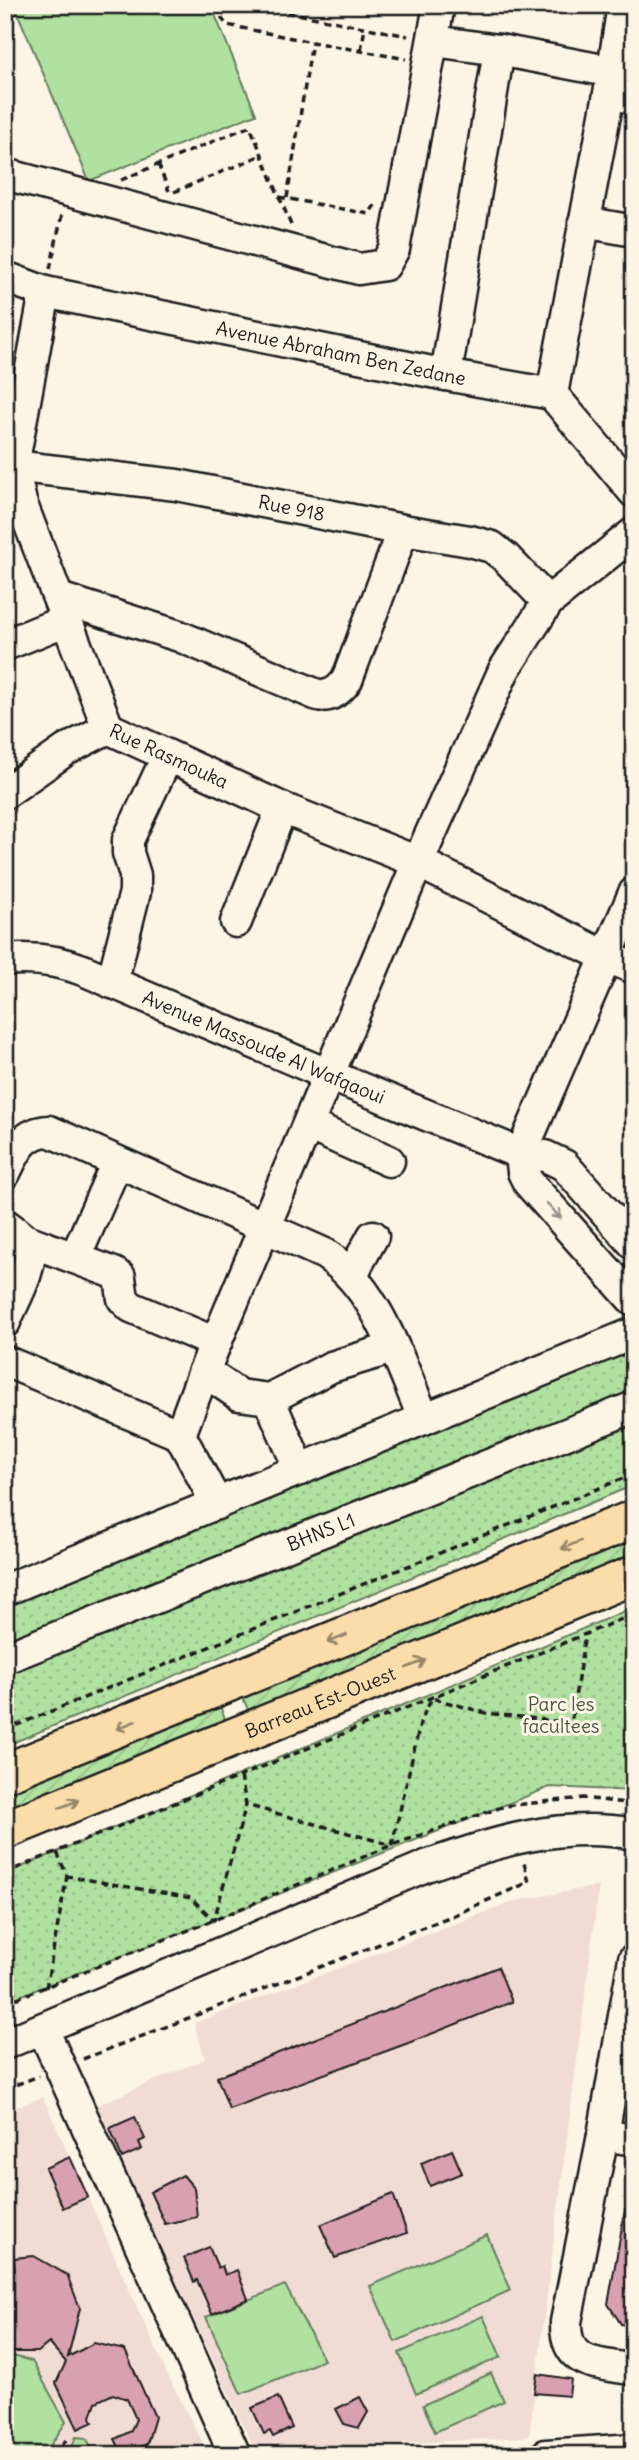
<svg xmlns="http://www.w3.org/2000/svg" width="639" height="2460" font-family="Delius,sans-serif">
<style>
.built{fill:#f1dcd5}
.grass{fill:#b0e1a1;stroke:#667e5e;stroke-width:2}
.park{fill:url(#park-dots);stroke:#667e5e;stroke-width:2}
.garden{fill:url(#garden-furrows);stroke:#667e5e;stroke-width:2}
.building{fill:#d8a0b1;stroke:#1c1c1c;stroke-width:2}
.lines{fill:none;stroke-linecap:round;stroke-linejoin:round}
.minor-casing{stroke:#1c1c1c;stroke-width:35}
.major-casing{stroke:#1c1c1c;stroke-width:42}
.path{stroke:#1c1c1c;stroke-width:3.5;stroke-dasharray:7 5;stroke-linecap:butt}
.minor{stroke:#fcf5e5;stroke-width:30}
.major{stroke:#fbddab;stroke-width:37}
.oneway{stroke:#97938b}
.oneway2{stroke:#97866b}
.labels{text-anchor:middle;stroke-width:6;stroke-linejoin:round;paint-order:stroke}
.street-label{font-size:19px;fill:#1c1c1c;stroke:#fcf5e5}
.park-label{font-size:19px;fill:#485744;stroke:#fcf5e5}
</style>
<defs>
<pattern id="park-dots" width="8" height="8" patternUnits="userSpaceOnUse" patternTransform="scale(1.75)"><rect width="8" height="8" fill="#b0e1a1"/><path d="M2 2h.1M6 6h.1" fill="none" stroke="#97c08a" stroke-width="1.8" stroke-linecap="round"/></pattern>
<pattern id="garden-furrows" width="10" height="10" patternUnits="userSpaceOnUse" patternTransform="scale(1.75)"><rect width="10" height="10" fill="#b0e1a1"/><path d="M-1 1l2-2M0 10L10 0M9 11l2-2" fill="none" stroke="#97c08a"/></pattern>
</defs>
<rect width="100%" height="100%" fill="#fcf5e5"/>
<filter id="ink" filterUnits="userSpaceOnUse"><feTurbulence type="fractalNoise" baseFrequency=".0143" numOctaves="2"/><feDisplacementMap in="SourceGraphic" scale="14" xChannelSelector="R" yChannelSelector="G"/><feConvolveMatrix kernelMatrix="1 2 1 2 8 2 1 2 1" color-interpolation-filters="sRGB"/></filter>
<g filter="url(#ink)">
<g class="built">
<path d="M 599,1886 L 529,2437 L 255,2451 L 95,2106 L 205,2059 L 194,2023 L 515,1901 Z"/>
<path d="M 43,2097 L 169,2378 L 209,2455 L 5,2455 L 5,2111 Z"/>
</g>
<g class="grass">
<path d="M 14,5 L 211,5 L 256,114 L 89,181 Z"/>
<path d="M 487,2235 L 511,2290 L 395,2342 L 370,2286 Z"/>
<path d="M 285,2285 L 324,2360 L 241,2394 L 206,2317 Z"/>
<path d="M 483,2316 L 501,2357 L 416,2394 L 399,2353 Z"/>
<path d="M 5,2354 L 32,2361 L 66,2422 L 44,2455 L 5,2455 Z"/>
<path d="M 491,2373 L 504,2401 L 435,2432 L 423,2405 Z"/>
<path d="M 76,2437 L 86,2438 L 96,2455 L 68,2455 Z"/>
</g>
<g class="park">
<path d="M 634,1347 L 634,1485 L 5,1746 L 5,1608 Z"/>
<path d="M 634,1607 L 634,1791 L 550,1787 L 5,2002 L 5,1874 Z"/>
</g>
<g class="garden">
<path d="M 634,1537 L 634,1555 L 248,1710 L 242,1695 Z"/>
<path d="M 219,1704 L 226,1721 L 5,1809 L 5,1790 Z"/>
</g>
<g class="building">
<path d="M 498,1967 L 512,2002 L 411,2042 L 229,2109 L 217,2077 Z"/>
<path d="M 135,2117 L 145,2139 L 139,2142 L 142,2149 L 122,2158 L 110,2128 Z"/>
<path d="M 452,2150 L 462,2173 L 430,2186 L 421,2163 Z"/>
<path d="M 70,2157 L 88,2197 L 63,2208 L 45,2168 Z"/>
<path d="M 183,2175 L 194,2188 L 197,2217 L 165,2224 L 150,2192 Z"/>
<path d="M 393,2194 L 407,2233 L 335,2258 L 320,2225 Z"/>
<path d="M 625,2210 L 634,2210 L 634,2326 L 621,2324 L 608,2304 Z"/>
<path d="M 209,2247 L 218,2268 L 222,2266 L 225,2275 L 237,2270 L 248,2299 L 212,2314 L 197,2280 L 194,2282 L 184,2258 Z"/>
<path d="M 34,2256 L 67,2275 L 80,2308 L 68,2357 L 94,2343 L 125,2350 L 155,2417 L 147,2444 L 123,2455 L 115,2439 L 131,2431 L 136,2419 L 127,2399 L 113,2394 L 96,2402 L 91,2417 L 93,2422 L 78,2429 L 56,2383 L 66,2362 L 49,2343 L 38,2352 L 5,2352 L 5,2271 L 15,2270 L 14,2258 Z"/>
<path d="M 537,2374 L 571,2379 L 569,2396 L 534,2393 Z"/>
<path d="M 278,2397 L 292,2428 L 273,2437 L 270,2431 L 264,2434 L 252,2408 Z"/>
<path d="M 360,2397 L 368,2412 L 359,2428 L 344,2424 L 336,2409 Z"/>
</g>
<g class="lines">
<defs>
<g id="minor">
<path d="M 434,41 L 499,50 L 613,72"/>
<path d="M 609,94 L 634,98"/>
<path d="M 5,174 L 359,269 L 385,265 L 394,249 L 439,5"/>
<path d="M 584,222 L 634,231"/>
<path id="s1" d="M 5,277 L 45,292 L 446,375 L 552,394 L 634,492"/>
<path id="s2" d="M 45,292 L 13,466 L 21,502 L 108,728 L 282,808 L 418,862 L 607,957 L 634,968"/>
<path d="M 446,375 L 499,50"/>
<path d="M 552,394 L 609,94 L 623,5"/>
<path id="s3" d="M 13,466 L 177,485 L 403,530 L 470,541 L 492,547 L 506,558 L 548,602"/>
<path d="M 59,598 L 179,636 L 315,694 C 329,699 339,691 347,680 L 403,530"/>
<path d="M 5,645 L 67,620"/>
<path d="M 5,793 L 66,750 L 108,728"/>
<path d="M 634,893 L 521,1154 L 523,1172 L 528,1182 L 634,1301"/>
<path d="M 236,922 L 282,808"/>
<path id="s4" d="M 5,960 C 33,957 57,960 83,970 L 329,1075 L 521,1154 L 545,1156 L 564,1165 L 634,1244"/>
<path d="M 112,983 L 135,892 L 135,875 L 128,853 L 128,840 L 167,757"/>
<path d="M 308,1125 L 389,1161"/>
<path d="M 5,1173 C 15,1152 23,1132 49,1131 L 325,1254 C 378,1288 400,1364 424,1419"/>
<path d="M 5,1224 C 14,1231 25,1237 28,1248 C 35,1265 12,1304 5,1322"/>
<path d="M 24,1239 L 114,1273 L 120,1277 L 123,1299 L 131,1307 L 216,1343"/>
<path d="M 75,1258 L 117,1162"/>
<path d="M 351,1276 L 373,1236"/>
<path d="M 5,1361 L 180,1435 L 217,1504"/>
<path d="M 204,1371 L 239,1395 L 269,1399 L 331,1367 L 393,1348"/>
<path d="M 269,1399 L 300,1470"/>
<path d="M 180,1435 L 204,1371 L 418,862 L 504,670 L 548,602 L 634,533"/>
<path d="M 5,1590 L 634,1333"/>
<path id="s5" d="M 5,1658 L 634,1407"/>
<path d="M 634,1959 L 603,2135 L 566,2322 C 565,2368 598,2362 634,2370"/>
<path d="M 43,2029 L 235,2455"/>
<path d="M 5,2044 L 426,1866 C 496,1842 559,1821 634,1834"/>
<path d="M 603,2135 L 634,2140"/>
<path d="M 546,2455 L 634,2449"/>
</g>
<g id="major">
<path d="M 5,1773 L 634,1519"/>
<path id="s6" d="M 5,1830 L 634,1575"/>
</g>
</defs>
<use href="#minor" class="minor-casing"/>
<use href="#major" class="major-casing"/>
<g class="path">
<path d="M 220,5 L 222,19 L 227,25 L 312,42"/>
<path d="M 252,5 L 408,36"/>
<path d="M 361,50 L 365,28"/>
<path d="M 158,164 L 169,191"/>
<path d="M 121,180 L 250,126 L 291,225"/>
<path d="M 174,192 L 262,155"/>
<path d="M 279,197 L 369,214 L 375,205"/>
<path d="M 287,198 L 312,42 L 406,59"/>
<path d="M 50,269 L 62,215"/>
<path d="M 5,1730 L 634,1474"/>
<path d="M 241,1776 L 246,1805 L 392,1845 L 421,1720 L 432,1698 L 486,1713 L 571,1723 L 585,1634"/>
<path d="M 57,1852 L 67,1876 L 191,1898 L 214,1920 L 246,1805"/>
<path d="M 5,1873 L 634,1614"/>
<path d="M 5,1984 L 12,2000"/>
<path d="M 46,1988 L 67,1876"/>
<path d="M 5,2003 L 214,1920 L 392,1845 L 505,1806 L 583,1798 L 634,1804"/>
<path d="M 83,2059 L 452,1916 L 529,1882 L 524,1863"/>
<path d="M 5,2089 L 39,2076"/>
<path d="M 55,2455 L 66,2440"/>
</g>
<use href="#minor" class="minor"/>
<use href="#major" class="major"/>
</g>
<defs><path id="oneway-shaft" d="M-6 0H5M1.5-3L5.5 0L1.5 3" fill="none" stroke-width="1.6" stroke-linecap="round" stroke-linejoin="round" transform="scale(1.75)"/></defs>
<use class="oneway" href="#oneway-shaft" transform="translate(554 1211) rotate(48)"/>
<g class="oneway2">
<use href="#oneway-shaft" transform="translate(571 1545) rotate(158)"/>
<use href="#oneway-shaft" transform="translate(337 1639) rotate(158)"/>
<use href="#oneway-shaft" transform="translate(416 1664) rotate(-22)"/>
<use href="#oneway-shaft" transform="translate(126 1725) rotate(158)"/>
<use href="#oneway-shaft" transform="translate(69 1804) rotate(-22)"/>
</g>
</g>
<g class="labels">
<g class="street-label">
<text dy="7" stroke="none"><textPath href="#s1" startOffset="345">Avenue Abraham Ben Zedane</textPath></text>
<text dy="7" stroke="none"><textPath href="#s3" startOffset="282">Rue 918</textPath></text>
<text dy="7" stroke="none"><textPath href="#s2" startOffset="523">Rue Rasmouka</textPath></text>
<text dy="7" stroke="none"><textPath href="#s4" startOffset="276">Avenue Massoude Al Wafqaoui</textPath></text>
<text dy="7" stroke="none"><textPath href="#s5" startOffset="340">BHNS L1</textPath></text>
<text dy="7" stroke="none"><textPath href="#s6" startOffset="340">Barreau Est-Ouest</textPath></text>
</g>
<g class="park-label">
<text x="561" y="1711">Parc les<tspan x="561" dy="22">facultees</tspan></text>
</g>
</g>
<rect width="639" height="2460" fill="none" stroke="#fcf5e5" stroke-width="28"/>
<rect x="14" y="14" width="611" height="2432" fill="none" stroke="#1c1c1c" stroke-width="2.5" filter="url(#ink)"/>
</svg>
